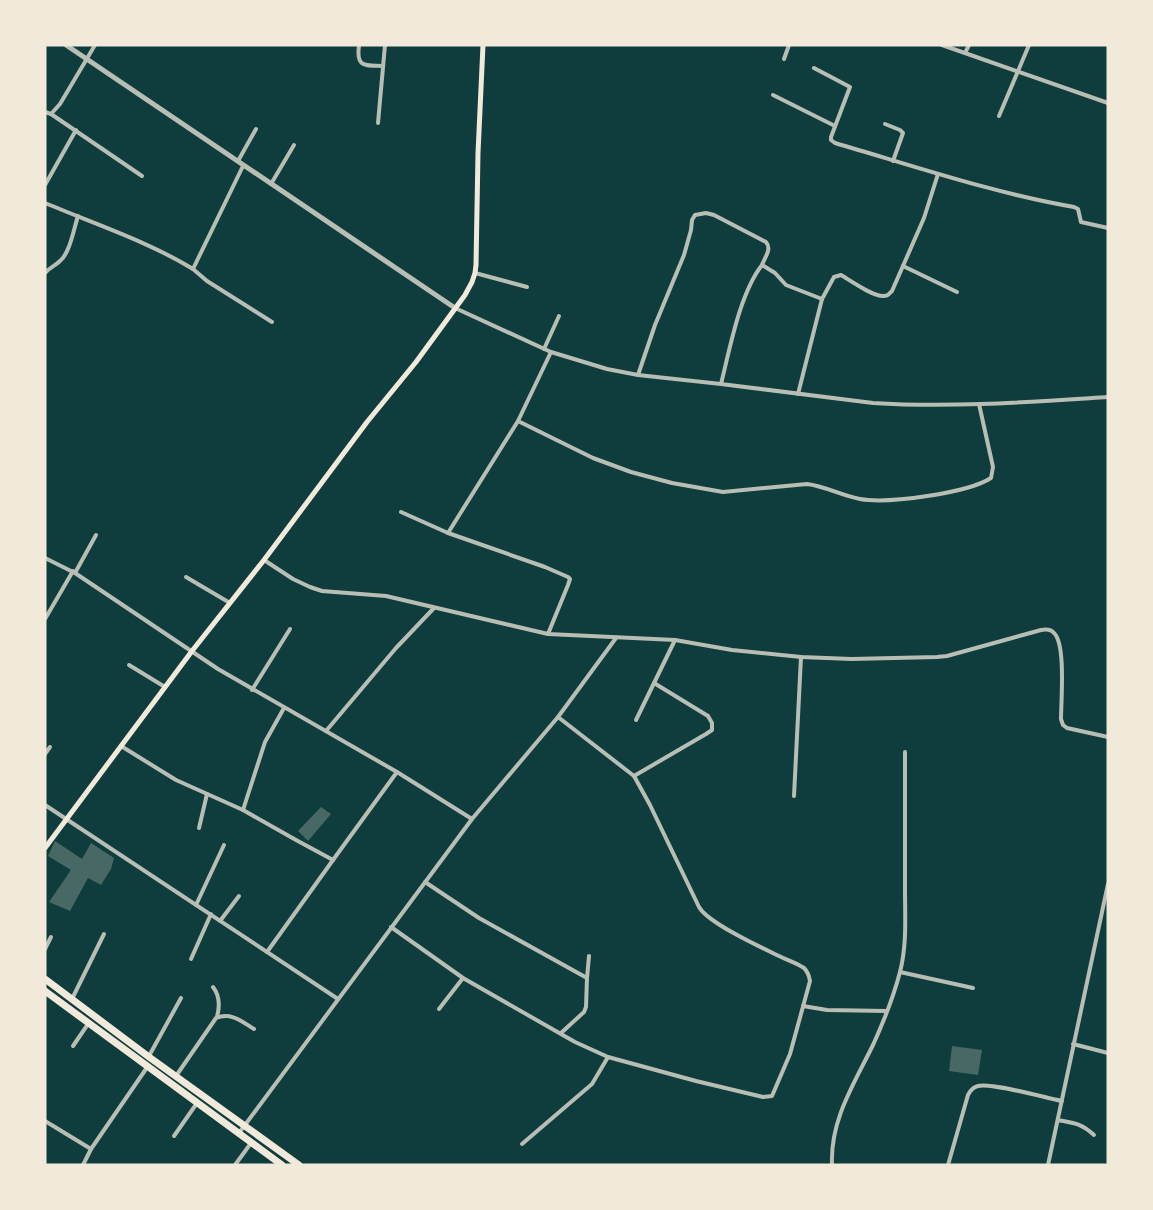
<svg xmlns="http://www.w3.org/2000/svg" width="1153" height="1210" font-family="'DejaVu Sans',sans-serif">
<style>
.building{fill:#486865}
.lines{fill:none;stroke-linecap:round;stroke-linejoin:round}
.minor{stroke:#b8beb3;stroke-width:4}
.tertiary{stroke:#b8beb3;stroke-width:5}
.secondary{stroke:#f1e9da;stroke-width:5}
.trunk{stroke:#f1e9da;stroke-width:7}
</style>
<rect width="100%" height="100%" fill="#0f3d3e"/>
<g class="building">
<path d="M 321,807 L 331,814 L 308,841 L 298,831 Z"/>
<path d="M 55,841 L 82,859 L 91,843 L 114,858 L 111,869 L 101,885 L 88,878 L 70,911 L 49,902 L 71,870 L 48,856 Z"/>
<path d="M 952,1046 L 982,1050 L 978,1075 L 949,1071 Z"/>
</g>
<g class="lines">
<g class="minor">
<path d="M 359,45 C 356,68 364,65 383,66"/>
<path d="M 942,45 L 1108,103"/>
<path d="M 965,53 L 969,45"/>
<path d="M 784,59 L 789,45"/>
<path d="M 814,68 L 850,87 L 831,137 L 831,140 L 835,143 C 914,166 993,193 1074,207 L 1078,209 L 1081,222 L 1108,228"/>
<path d="M 773,95 L 835,126"/>
<path d="M 45,112 L 51,114 L 60,104 L 95,45"/>
<path d="M 51,114 L 142,176"/>
<path d="M 999,116 L 1029,45"/>
<path d="M 378,123 L 385,45"/>
<path d="M 885,124 L 900,130 L 903,133 L 893,161"/>
<path d="M 238,161 L 256,129"/>
<path d="M 271,184 L 294,145"/>
<path d="M 45,185 L 76,130"/>
<path d="M 45,203 C 95,224 147,241 193,269 L 243,166"/>
<path d="M 903,266 L 957,292"/>
<path d="M 193,269 L 207,281 L 272,322"/>
<path d="M 45,273 C 50,267 55,266 60,261 C 70,253 74,228 78,216"/>
<path d="M 475,273 L 527,287"/>
<path d="M 455,308 L 551,352 L 607,369 L 638,375 L 721,384 L 873,403 C 951,408 1030,402 1108,397"/>
<path d="M 544,349 L 559,316"/>
<path d="M 551,352 L 518,421 L 593,458 L 631,472 L 672,483 L 723,492 L 807,484 C 825,486 842,496 860,499 C 888,504 968,493 991,478 L 993,467 L 979,404"/>
<path d="M 638,375 L 655,325 L 684,255 L 691,230 L 692,220 L 695,215 L 706,213 L 714,215 L 766,242 C 772,249 765,257 762,265 L 775,273 L 786,285 L 822,299"/>
<path d="M 721,384 C 730,348 740,293 762,265"/>
<path d="M 798,394 L 822,299 L 834,277 L 841,275 C 851,281 872,296 883,296 C 888,296 888,295 892,291 L 924,218 L 938,174"/>
<path d="M 401,512 L 448,533 L 545,567 L 568,577 L 570,579 L 568,585 L 548,634"/>
<path d="M 448,533 L 518,421"/>
<path d="M 45,558 L 75,573 L 218,669 L 397,772 L 472,819 L 239,1133"/>
<path d="M 264,560 L 293,579 L 310,587 L 322,591 L 386,596 L 548,634 L 675,640 L 732,650 L 801,657 L 851,659 L 937,657 L 947,656 L 1041,630 C 1046,629 1051,629 1054,633 C 1066,644 1061,701 1061,719 L 1063,725 L 1067,728 L 1108,737"/>
<path d="M 75,573 L 96,535"/>
<path d="M 186,577 L 230,603"/>
<path d="M 45,619 L 73,571"/>
<path d="M 129,665 L 165,687"/>
<path d="M 252,690 L 290,629"/>
<path d="M 636,720 L 675,640"/>
<path d="M 326,731 L 396,648 L 434,608"/>
<path d="M 121,746 L 176,780 L 243,810 L 296,840 L 333,860 L 267,952"/>
<path d="M 45,754 L 50,747"/>
<path d="M 634,776 L 706,734 L 712,730 L 712,723 L 708,716 L 654,683"/>
<path d="M 794,796 L 801,657"/>
<path d="M 45,805 L 338,999"/>
<path d="M 243,810 L 265,742 L 284,708"/>
<path d="M 472,819 L 558,717 L 616,638"/>
<path d="M 199,828 L 207,794"/>
<path d="M 333,860 L 397,772"/>
<path d="M 425,882 L 479,918 L 587,978"/>
<path d="M 196,905 L 224,845"/>
<path d="M 220,921 L 239,896"/>
<path d="M 391,927 L 463,978 L 575,1042 L 608,1057 L 696,1081 L 763,1097 L 772,1096 L 790,1054 L 810,981 C 809,975 808,972 804,968 C 797,963 787,960 779,956 C 760,947 708,923 699,907 L 650,805 L 634,776 L 558,717"/>
<path d="M 45,949 L 51,937"/>
<path d="M 191,959 L 211,914"/>
<path d="M 900,972 L 973,988"/>
<path d="M 213,987 C 220,996 220,1006 217,1017"/>
<path d="M 72,999 L 104,934"/>
<path d="M 803,1006 L 827,1010 L 886,1011"/>
<path d="M 439,1009 L 463,978"/>
<path d="M 561,1033 L 584,1012 L 586,1007 L 587,978 L 589,956"/>
<path d="M 1073,1044 L 1108,1053"/>
<path d="M 73,1046 L 88,1024"/>
<path d="M 149,1056 L 181,998"/>
<path d="M 176,1076 L 216,1018 C 231,1012 241,1021 254,1029"/>
<path d="M 1058,1120 C 1074,1123 1081,1123 1094,1135"/>
<path d="M 45,1121 L 91,1149"/>
<path d="M 174,1136 L 197,1103"/>
<path d="M 522,1144 L 592,1084 L 608,1057"/>
<path d="M 83,1165 L 91,1149 L 148,1066"/>
<path d="M 235,1165 L 251,1143"/>
<path d="M 832,1165 C 830,1120 854,1084 873,1045 C 883,1023 894,995 900,972 C 907,945 905,917 905,890 C 905,844 905,798 905,752"/>
<path d="M 948,1165 L 968,1095 C 970,1091 973,1087 978,1086 C 990,1082 1046,1098 1062,1101"/>
<path d="M 1048,1165 L 1108,884"/>
</g>
<path class="tertiary" d="M 66,45 L 455,308"/>
<path class="secondary" d="M 45,848 L 192,651 L 264,560 L 367,422 L 416,362 L 465,295 L 472,282 L 475,273 L 476,265 L 478,153 L 483,45"/>
<g class="trunk">
<path d="M 45,979 L 149,1057 L 299,1165"/>
<path d="M 45,991 L 282,1165"/>
</g>
</g>
<rect width="1153" height="1210" fill="none" stroke="#f1e9da" stroke-width="93"/>
</svg>
